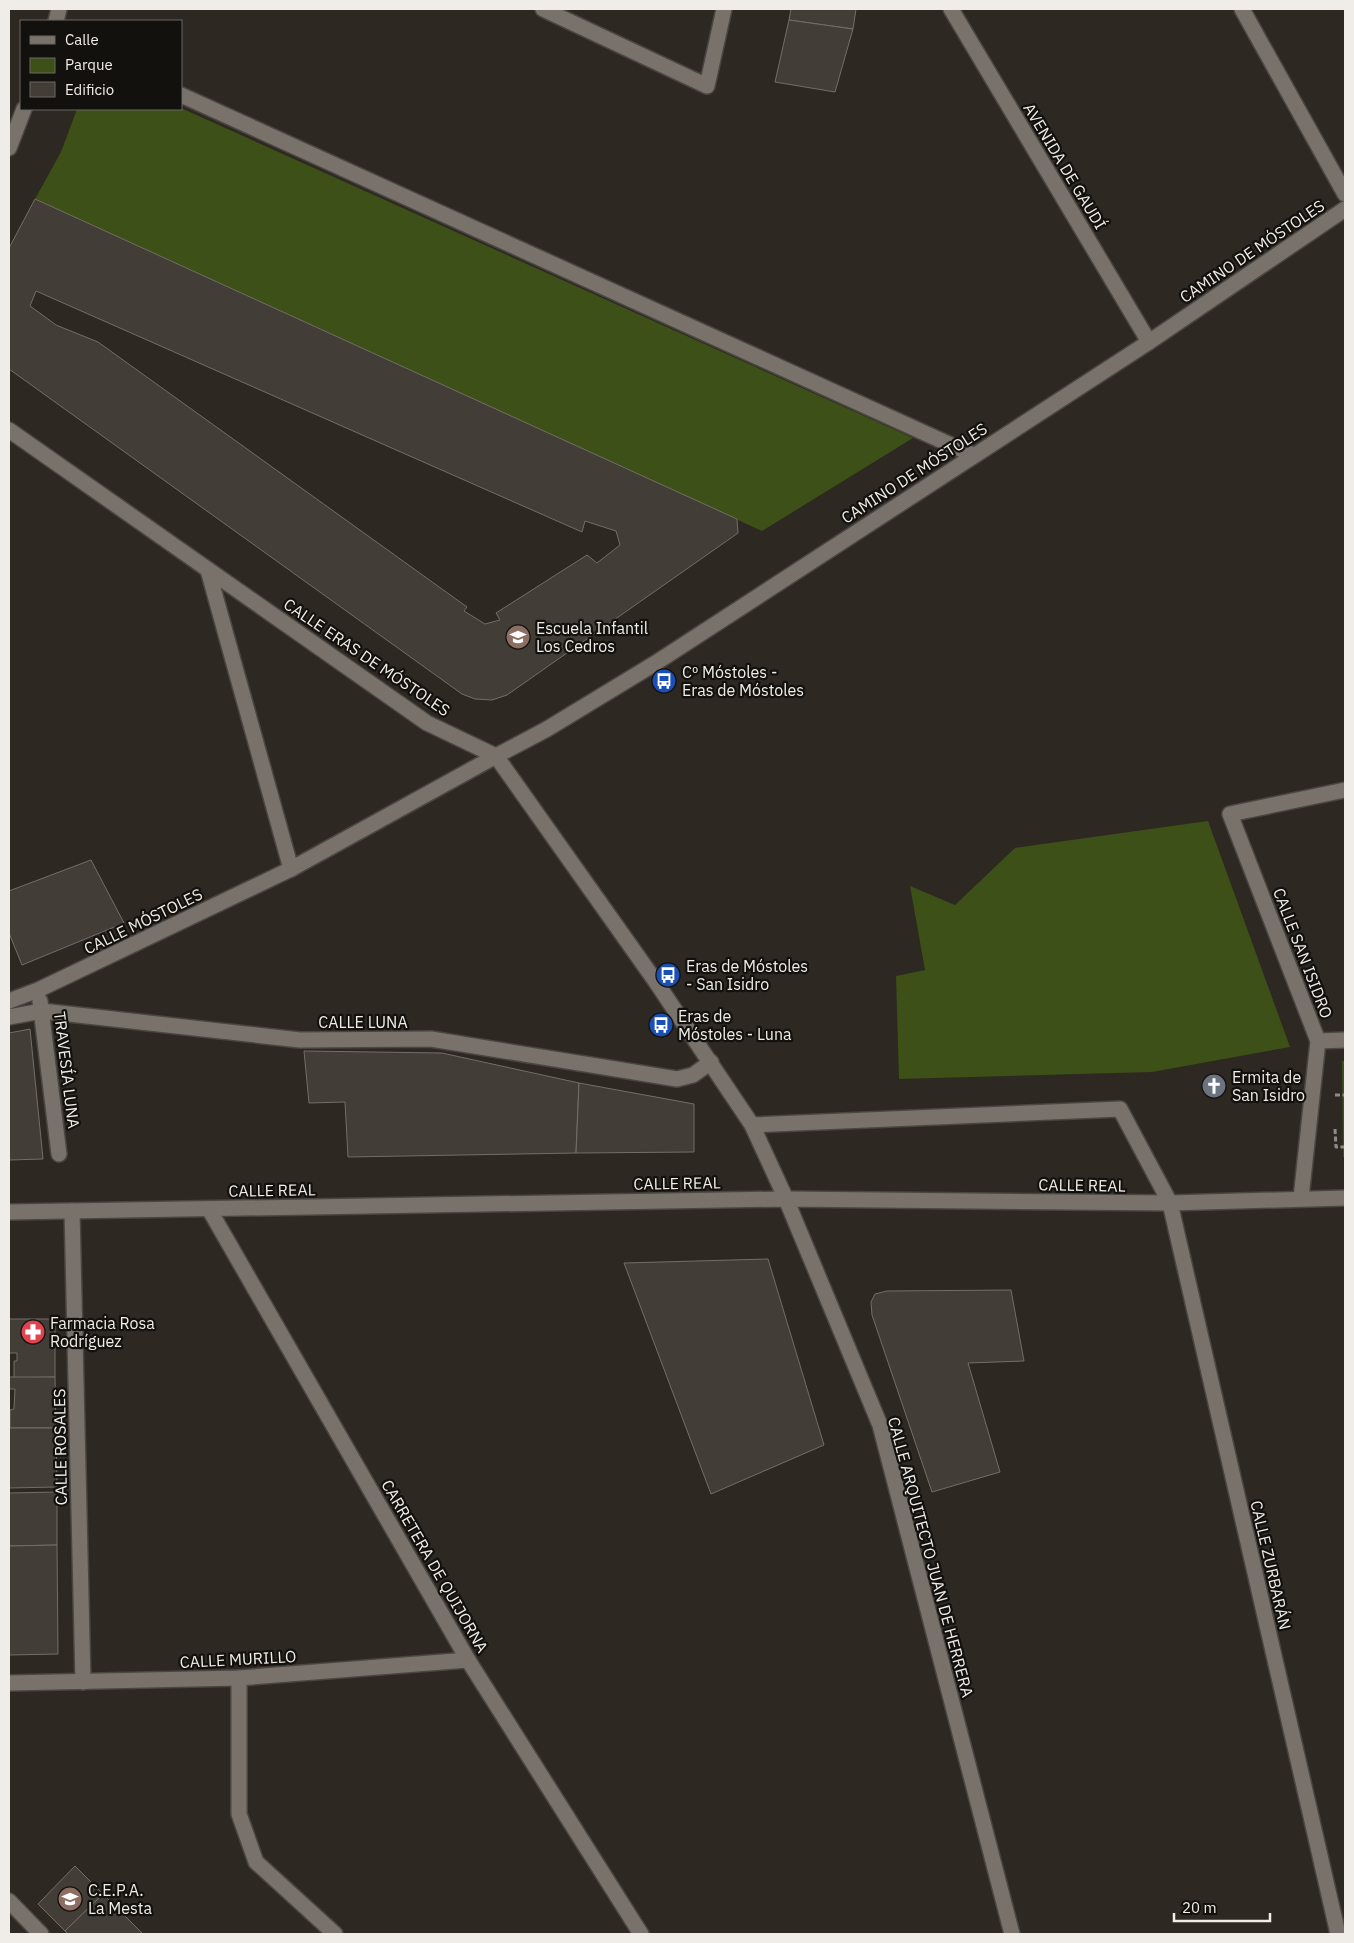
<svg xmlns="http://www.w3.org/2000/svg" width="1354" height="1943" font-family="'IBM Plex Sans',sans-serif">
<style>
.green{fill:#3c5017}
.building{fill:#423d37;stroke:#736e67;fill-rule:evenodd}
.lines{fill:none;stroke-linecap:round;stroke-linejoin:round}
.minor-casing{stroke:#4a4540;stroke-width:18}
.path{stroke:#8e8a85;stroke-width:3;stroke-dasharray:5 2.5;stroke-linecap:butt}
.minor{stroke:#78726b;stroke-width:15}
.labels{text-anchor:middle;stroke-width:4.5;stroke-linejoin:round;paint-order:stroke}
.street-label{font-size:16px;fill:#f0ece8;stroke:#13110e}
.poi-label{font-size:16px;fill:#f0ece8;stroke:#13110e;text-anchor:start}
</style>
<rect width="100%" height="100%" fill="#2d2822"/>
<g class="green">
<path d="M 181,108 L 913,438 L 762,531 L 35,199 L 61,152 L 77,109 Z"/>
<path d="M 1208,821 L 1290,1047 L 1152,1072 L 899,1079 L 896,976 L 925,970 L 910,886 L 955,905 L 1015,848 Z"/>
<path d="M 1342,1061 L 1345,1061 L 1345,1157 L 1343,1157 Z"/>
</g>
<g class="building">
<path d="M 791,9 L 856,9 L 853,29 L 789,20 Z"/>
<path d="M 789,20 L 853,29 L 835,92 L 775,82 Z"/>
<path d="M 35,199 L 737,519 L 738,533 L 507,695 L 492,700 L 475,699 L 462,694 L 9,369 L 9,248 ZM 36,291 L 582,532 L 585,521 L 616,531 L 620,545 L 597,563 L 587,555 L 496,613 L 500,620 L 485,624 L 464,611 L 467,607 L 98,342 L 56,325 L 30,306 Z"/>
<path d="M 91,860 L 124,923 L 22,965 L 9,933 L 9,891 Z"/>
<path d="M 30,1029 L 43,1159 L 9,1160 L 9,1033 Z"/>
<path d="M 304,1051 L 442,1053 L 579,1083 L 576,1153 L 348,1157 L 345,1102 L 309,1103 Z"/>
<path d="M 579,1083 L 694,1104 L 694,1152 L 576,1153 Z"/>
<path d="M 768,1259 L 824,1445 L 711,1494 L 624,1263 Z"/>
<path d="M 1011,1290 L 1024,1361 L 968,1363 L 1000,1472 L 932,1492 L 872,1315 L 871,1302 L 875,1294 L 887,1291 Z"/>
<path d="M 9,1319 L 55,1319 L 55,1377 L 14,1378 L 14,1361 L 17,1361 L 17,1353 L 9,1353 Z"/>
<path d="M 9,1377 L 55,1377 L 56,1428 L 10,1428 L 10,1410 L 14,1409 L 15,1389 L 9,1389 Z"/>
<path d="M 9,1428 L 56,1428 L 57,1487 L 9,1488 Z"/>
<path d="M 57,1492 L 57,1545 L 9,1546 L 9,1493 Z"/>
<path d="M 57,1545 L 58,1654 L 9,1655 L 9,1546 Z"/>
<path d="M 75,1866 L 103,1894 L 65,1931 L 38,1904 Z"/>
<path d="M 103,1894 L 143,1934 L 68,1934 L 65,1931 Z"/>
</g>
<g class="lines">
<defs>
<g id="minor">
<path d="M 543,9 L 707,86 L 724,9"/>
<path d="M 951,9 L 1149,342"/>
<path d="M 1242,9 L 1345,194"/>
<path d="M 56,21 L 59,9"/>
<path d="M 181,95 L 973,455"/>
<path d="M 9,148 L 24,109"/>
<path d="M 9,430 L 427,723 L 496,756 L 656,982 L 752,1125 L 786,1199 L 880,1425 L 1012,1934"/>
<path d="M 208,570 L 291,869"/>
<path d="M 9,1001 L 38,990 L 291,869 L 496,756 L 547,729 L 654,664 L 1149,342 L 1345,209"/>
<path d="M 40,1001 L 59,1154"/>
<path d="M 9,1017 L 42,1011 L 300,1040 L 431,1039 L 677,1079 L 693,1075 L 711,1062"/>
<path d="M 1318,1041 L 1345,1040"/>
<path d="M 752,1125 L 1120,1109 L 1170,1203 L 1338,1934"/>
<path d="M 1301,1198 L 1318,1041 L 1230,814 L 1345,790"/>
<path d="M 209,1209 L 468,1660 L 641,1934"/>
<path d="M 72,1211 L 83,1682"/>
<path d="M 9,1212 L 786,1199 L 1170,1203 L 1345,1198"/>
<path d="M 239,1678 L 239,1814 L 256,1862 L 335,1934"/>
<path d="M 9,1683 L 239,1678 L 468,1660"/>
<path d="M 9,1901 L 41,1934"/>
</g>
</defs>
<use href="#minor" class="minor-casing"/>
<g class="path">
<path d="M 1335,1095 L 1345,1095"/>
<path d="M 1335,1129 L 1336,1147 L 1345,1147"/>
</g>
<use href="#minor" class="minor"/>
</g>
<defs>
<symbol id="school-disc" viewBox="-11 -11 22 22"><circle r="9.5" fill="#8d6e63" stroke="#13110e"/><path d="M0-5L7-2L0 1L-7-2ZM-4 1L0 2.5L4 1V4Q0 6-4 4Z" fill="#fff"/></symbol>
<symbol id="bus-disc" viewBox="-11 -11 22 22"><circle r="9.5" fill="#1a4fb4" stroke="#13110e"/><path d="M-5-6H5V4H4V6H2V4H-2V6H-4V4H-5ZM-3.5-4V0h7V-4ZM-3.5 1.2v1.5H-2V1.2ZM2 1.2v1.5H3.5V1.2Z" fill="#fff"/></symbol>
<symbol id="church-disc" viewBox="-11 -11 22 22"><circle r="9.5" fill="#6b7280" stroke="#13110e"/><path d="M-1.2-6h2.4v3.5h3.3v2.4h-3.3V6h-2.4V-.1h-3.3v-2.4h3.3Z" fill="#fff"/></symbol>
<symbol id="pharmacy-disc" viewBox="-11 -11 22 22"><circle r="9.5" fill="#e0444e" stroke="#13110e"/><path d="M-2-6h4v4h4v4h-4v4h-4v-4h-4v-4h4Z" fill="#fff"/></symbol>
<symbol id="university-disc" viewBox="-11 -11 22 22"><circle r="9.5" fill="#8d6e63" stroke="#13110e"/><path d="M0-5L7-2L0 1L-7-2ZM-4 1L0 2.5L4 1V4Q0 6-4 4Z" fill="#fff"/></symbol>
</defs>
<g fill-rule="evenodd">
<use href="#school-disc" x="504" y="623" width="28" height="28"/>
<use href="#bus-disc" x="650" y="667" width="28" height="28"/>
<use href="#bus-disc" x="654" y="961" width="28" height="28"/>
<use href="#bus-disc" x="647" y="1011" width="28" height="28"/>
<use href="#church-disc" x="1200" y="1072" width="28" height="28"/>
<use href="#pharmacy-disc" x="19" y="1318" width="28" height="28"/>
<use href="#university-disc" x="56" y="1885" width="28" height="28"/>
</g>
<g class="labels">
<g class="street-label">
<text transform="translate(1065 166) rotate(59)" y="6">AVENIDA DE GAUDÍ</text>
<text transform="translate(1252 251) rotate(-34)" y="6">CAMINO DE MÓSTOLES</text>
<text transform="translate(914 473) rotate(-33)" y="6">CAMINO DE MÓSTOLES</text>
<text transform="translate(367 657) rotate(34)" y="6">CALLE ERAS DE MÓSTOLES</text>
<text transform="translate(143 921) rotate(-26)" y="6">CALLE MÓSTOLES</text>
<text transform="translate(1303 953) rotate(69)" y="6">CALLE SAN ISIDRO</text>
<text x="363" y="1028">CALLE LUNA</text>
<text transform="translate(67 1070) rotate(83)" y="6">TRAVESÍA LUNA</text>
<text transform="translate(677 1183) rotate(-1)" y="6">CALLE REAL</text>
<text transform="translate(1082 1185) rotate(1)" y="6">CALLE REAL</text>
<text transform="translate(272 1190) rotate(-1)" y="6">CALLE REAL</text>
<text transform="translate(60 1447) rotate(-91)" y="6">CALLE ROSALES</text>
<text transform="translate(931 1557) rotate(75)" y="6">CALLE ARQUITECTO JUAN DE HERRERA</text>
<text transform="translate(1271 1565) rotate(77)" y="6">CALLE ZURBARÁN</text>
<text transform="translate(435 1566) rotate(60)" y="6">CARRETERA DE QUIJORNA</text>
<text transform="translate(238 1659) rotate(-3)" y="6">CALLE MURILLO</text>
</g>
<g class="poi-label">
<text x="536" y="634">Escuela Infantil<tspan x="536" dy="18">Los Cedros</tspan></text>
<text x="682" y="678">Cº Móstoles -<tspan x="682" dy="18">Eras de Móstoles</tspan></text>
<text x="686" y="972">Eras de Móstoles<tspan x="686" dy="18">- San Isidro</tspan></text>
<text x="678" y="1022">Eras de<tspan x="678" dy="18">Móstoles - Luna</tspan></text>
<text x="1232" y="1083">Ermita de<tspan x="1232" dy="18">San Isidro</tspan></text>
<text x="50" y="1329">Farmacia Rosa<tspan x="50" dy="18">Rodríguez</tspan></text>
<text x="88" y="1896">C.E.P.A.<tspan x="88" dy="18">La Mesta</tspan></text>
</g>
</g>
<rect width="1354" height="1943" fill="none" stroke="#f0ece8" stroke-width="20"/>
<rect x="20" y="20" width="162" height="90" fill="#13110e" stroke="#6b6965"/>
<rect x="30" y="36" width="25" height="8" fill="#78726b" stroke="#6b6965"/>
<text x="65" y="45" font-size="15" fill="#f0ece8">Calle</text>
<rect x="30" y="58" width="25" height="15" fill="#3c5017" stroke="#6b6965"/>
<text x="65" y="70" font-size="15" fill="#f0ece8">Parque</text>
<rect x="30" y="82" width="25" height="15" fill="#423d37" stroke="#6b6965"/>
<text x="65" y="95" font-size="15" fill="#f0ece8">Edificio</text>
<path d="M1174 1913v8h96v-8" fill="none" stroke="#f0ece8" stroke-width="2.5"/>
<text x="1182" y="1913" font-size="15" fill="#f0ece8" stroke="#13110e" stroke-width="4" paint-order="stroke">20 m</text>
</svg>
